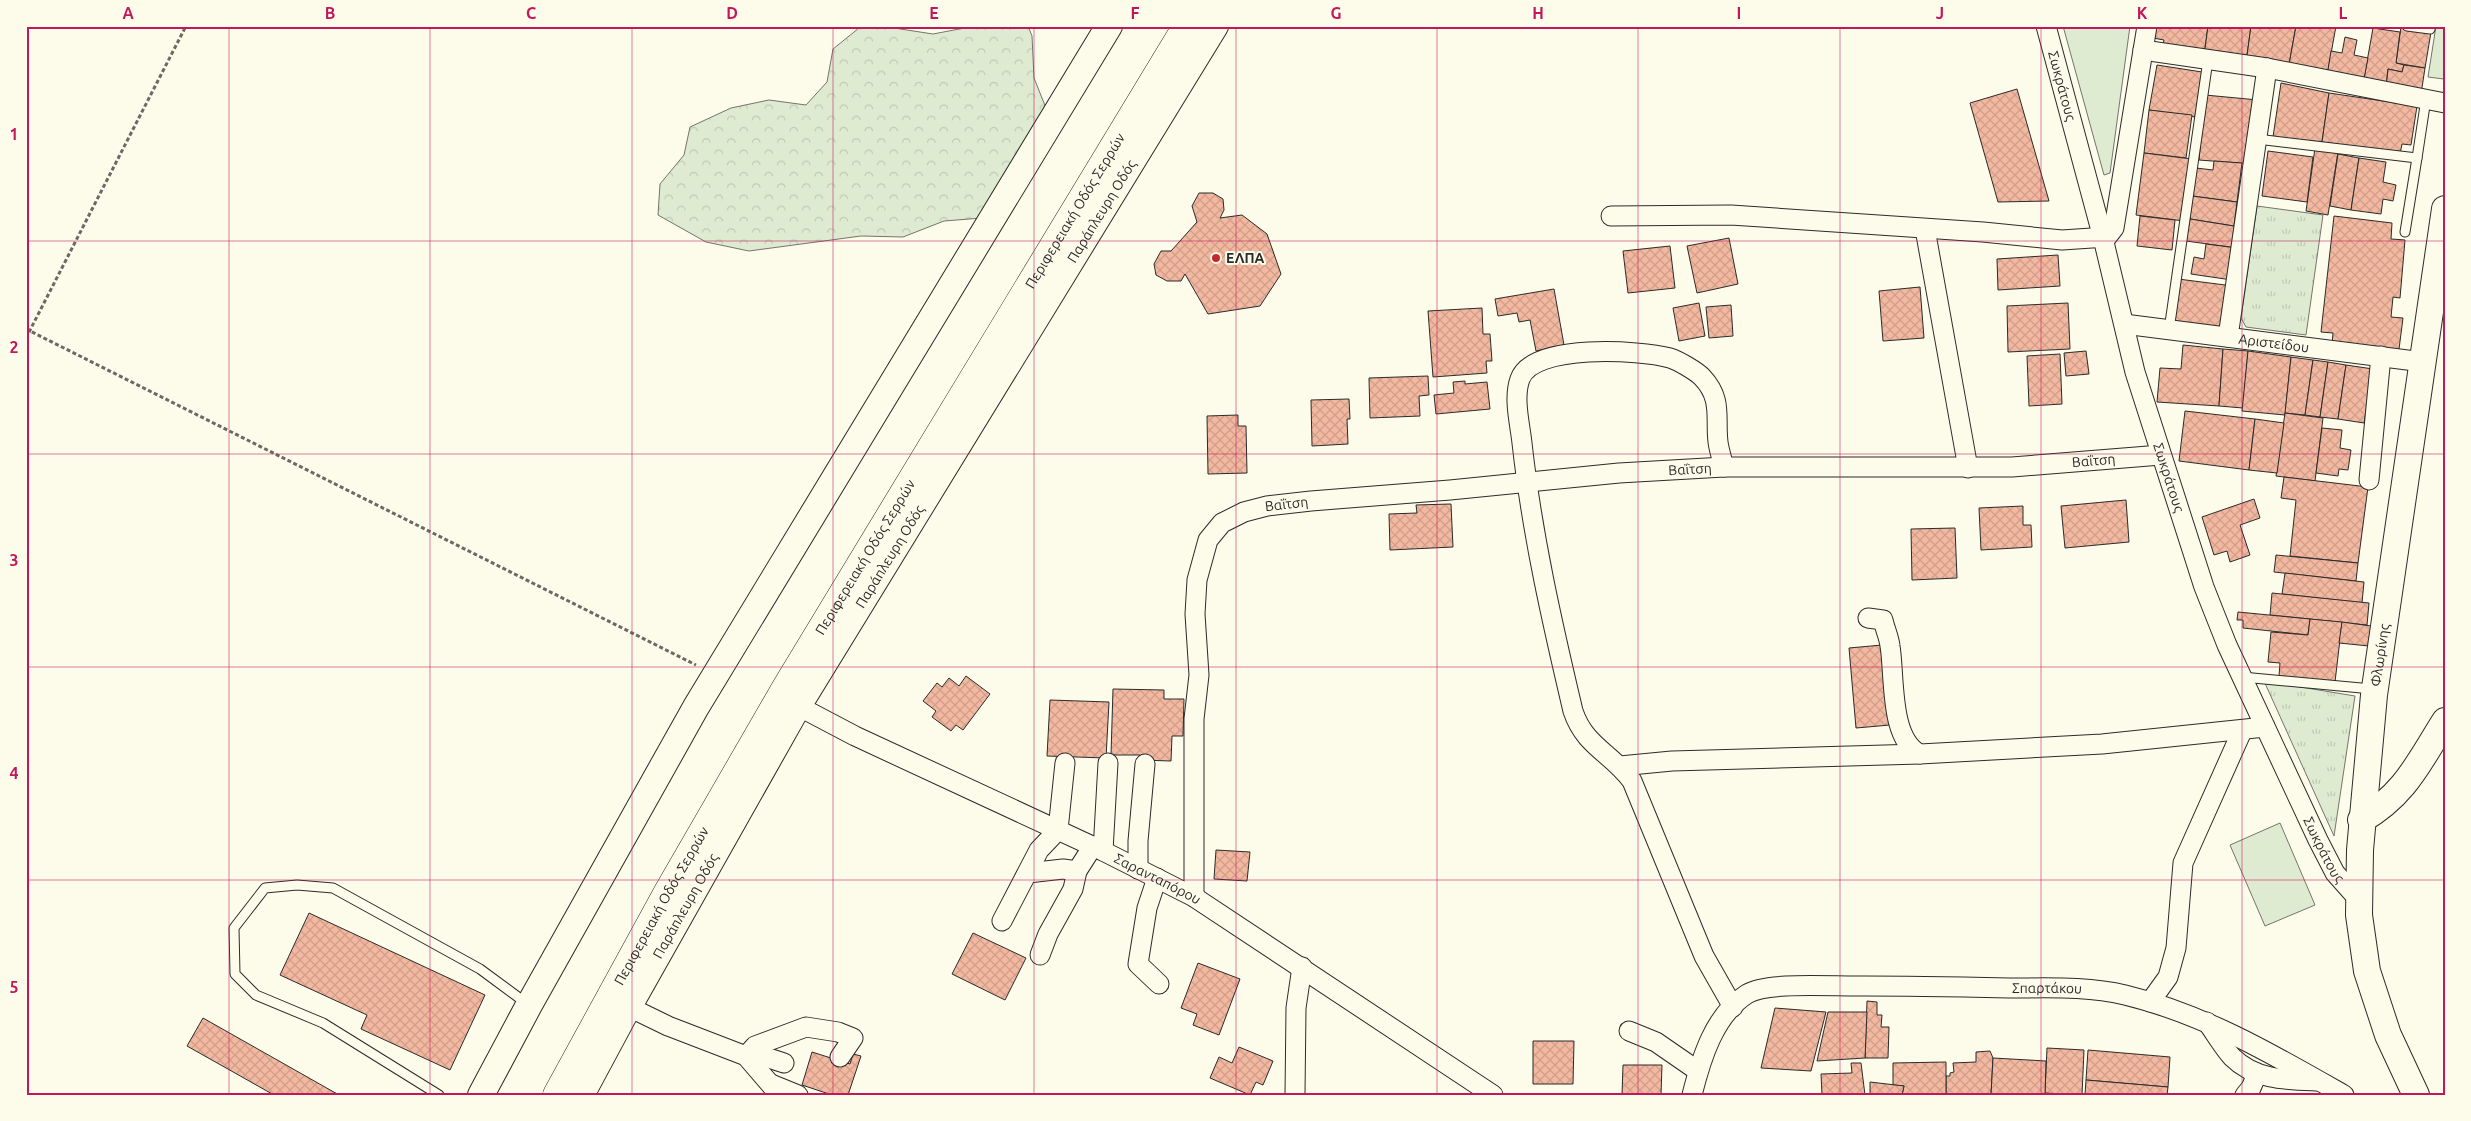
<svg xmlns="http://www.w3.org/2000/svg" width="2471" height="1121" font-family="Ubuntu,sans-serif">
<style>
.grass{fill:#deebd1;stroke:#74746e}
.forest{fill:url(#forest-crowns);stroke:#74746e}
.park{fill:url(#park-tufts);stroke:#74746e}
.building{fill:url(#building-cross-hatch);stroke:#2b2b2b}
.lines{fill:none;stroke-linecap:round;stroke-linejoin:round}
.lane-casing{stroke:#2b2b2b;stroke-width:11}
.street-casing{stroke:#2b2b2b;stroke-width:21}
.secondary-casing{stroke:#2b2b2b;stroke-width:28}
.primary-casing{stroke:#2b2b2b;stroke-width:29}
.path{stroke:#6a6964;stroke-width:3;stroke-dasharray:4 2.5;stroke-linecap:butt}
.lane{stroke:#fdfbea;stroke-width:9}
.street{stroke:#fdfbea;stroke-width:19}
.secondary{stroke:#fdfbea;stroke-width:26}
.primary{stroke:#fdfbea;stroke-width:28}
.grid{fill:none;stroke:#c2185b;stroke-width:1;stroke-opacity:0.55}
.poi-dot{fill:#c62828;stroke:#fdfbea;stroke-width:2}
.labels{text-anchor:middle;stroke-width:4;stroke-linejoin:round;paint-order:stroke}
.street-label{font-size:14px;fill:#2b2b2b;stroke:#fdfbea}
.poi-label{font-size:14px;font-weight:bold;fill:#2b2b2b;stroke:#fdfbea;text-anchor:start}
.neatline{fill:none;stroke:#c2185b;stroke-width:2}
.grid-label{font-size:16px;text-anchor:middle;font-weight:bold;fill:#c2185b}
</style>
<defs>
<pattern id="forest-crowns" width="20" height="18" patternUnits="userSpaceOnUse" patternTransform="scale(1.25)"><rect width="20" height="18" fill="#deebd1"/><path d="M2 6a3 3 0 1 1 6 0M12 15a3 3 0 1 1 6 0" fill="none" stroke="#bfcab4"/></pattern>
<pattern id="park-tufts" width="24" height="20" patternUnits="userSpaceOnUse" patternTransform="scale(1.25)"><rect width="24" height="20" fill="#deebd1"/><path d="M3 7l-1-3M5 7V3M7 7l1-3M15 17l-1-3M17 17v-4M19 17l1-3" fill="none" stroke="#bfcab4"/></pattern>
<pattern id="building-cross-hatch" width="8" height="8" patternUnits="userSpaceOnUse" patternTransform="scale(1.25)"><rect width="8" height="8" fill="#f2b8a0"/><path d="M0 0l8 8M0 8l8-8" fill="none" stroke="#d09e8a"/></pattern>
</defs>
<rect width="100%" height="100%" fill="#fdfbea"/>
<g class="grass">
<path d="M 2063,26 L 2130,26 L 2110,173 L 2104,175 Z"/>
<path d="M 2436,26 L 2445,26 L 2444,79 L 2428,77 Z"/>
<path d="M 2280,823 L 2315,905 L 2265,926 L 2230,845 Z"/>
</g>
<path class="forest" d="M 975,26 L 1028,26 L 1032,36 L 1034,78 L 1048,113 L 982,218 L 944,221 L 903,237 L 861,236 L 749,251 L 706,242 L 658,215 L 660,184 L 684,155 L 690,127 L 731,108 L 769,100 L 806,105 L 827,82 L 833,49 L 859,28 L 894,28 L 933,34 Z"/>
<g class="park">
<path d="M 2257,206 L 2323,215 L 2306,335 L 2246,327 L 2241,318 Z"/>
<path d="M 2264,681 L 2355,696 L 2334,836 Z"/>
</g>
<g class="building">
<path d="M 2155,26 L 2208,26 L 2204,56 L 2162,50 L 2164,40 L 2153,38 Z"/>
<path d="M 2208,26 L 2251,26 L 2246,63 L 2204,56 Z"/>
<path d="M 2251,26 L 2296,26 L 2288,70 L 2246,63 Z"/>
<path d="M 2296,26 L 2336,26 L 2327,76 L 2288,70 Z"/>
<path d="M 2401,27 L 2431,32 L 2425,68 L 2396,63 Z"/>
<path d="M 2373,28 L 2400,32 L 2396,63 L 2404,65 L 2402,72 L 2388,69 L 2386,88 L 2363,84 Z"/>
<path d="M 2345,37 L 2357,40 L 2354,55 L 2368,58 L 2363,84 L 2327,76 L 2331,51 L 2342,53 Z"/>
<path d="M 2157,65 L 2202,72 L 2195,117 L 2149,110 Z"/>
<path d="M 2404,65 L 2425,68 L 2421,94 L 2386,88 L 2388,69 L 2402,72 Z"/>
<path d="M 2281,83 L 2329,93 L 2322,142 L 2273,137 Z"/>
<path d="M 2017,89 L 2049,201 L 1998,202 L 1970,103 Z"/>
<path d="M 2329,93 L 2417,106 L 2411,145 L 2402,144 L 2400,154 L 2322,142 Z"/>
<path d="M 2205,95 L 2258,100 L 2252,164 L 2199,160 Z"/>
<path d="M 2149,110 L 2192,115 L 2186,158 L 2144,153 Z"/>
<path d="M 2315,148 L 2338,152 L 2328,215 L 2306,211 Z"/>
<path d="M 2268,151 L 2313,157 L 2307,202 L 2262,196 Z"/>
<path d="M 2144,153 L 2192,159 L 2184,221 L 2136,215 Z"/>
<path d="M 2338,154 L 2359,158 L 2351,210 L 2330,206 Z"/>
<path d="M 2359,158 L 2386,162 L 2383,182 L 2396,185 L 2393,201 L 2383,199 L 2381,214 L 2351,210 Z"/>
<path d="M 2214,161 L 2242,163 L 2237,202 L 2192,196 L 2196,168 L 2213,170 Z"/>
<path d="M 1199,193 L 1213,193 L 1223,199 L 1224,210 L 1220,218 L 1242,215 L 1267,234 L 1281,274 L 1260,306 L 1208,314 L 1185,274 L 1181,281 L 1167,281 L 1156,275 L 1154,264 L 1161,251 L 1171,251 L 1197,222 L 1192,206 Z"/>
<path d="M 2192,196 L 2237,202 L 2234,226 L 2190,219 Z"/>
<path d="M 2140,216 L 2175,220 L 2172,250 L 2137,246 Z"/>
<path d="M 2334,216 L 2392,223 L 2391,239 L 2405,240 L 2400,298 L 2393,297 L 2391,317 L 2403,318 L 2398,357 L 2332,345 L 2333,333 L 2321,332 Z"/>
<path d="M 2190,219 L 2240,227 L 2237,248 L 2186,241 Z"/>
<path d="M 1729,238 L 1738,284 L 1697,293 L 1687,246 Z"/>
<path d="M 2206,244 L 2237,248 L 2232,280 L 2191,274 L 2194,257 L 2204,259 Z"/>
<path d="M 1670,246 L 1675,288 L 1628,293 L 1623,251 Z"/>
<path d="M 2058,255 L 2060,286 L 1998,290 L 1997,259 Z"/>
<path d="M 2178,279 L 2233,286 L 2226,333 L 2172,326 Z"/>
<path d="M 1920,287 L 1924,338 L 1883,341 L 1879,291 Z"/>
<path d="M 1554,289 L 1564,345 L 1536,351 L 1530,320 L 1519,322 L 1517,313 L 1498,316 L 1495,299 Z"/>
<path d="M 1699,303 L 1705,336 L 1679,341 L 1673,308 Z"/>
<path d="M 2068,303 L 2070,349 L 2008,352 L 2007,306 Z"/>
<path d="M 1731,305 L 1733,336 L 1709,338 L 1706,307 Z"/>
<path d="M 1482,308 L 1483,334 L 1490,334 L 1492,361 L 1486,361 L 1487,373 L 1433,377 L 1428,311 Z"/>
<path d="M 2183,345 L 2223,349 L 2219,406 L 2157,402 L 2160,368 L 2181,369 Z"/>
<path d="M 2223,349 L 2248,351 L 2243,408 L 2219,406 Z"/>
<path d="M 2086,351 L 2089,374 L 2066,376 L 2064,353 Z"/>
<path d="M 2248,351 L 2291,357 L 2285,415 L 2242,411 Z"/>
<path d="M 2060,354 L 2062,404 L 2029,406 L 2027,356 Z"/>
<path d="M 2291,357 L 2313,360 L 2305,415 L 2285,413 Z"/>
<path d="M 2313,360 L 2328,362 L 2320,417 L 2305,415 Z"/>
<path d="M 2328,362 L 2346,365 L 2338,419 L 2320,417 Z"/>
<path d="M 2346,365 L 2373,369 L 2364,423 L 2338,419 Z"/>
<path d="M 1428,376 L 1429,395 L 1419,396 L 1420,416 L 1370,418 L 1369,378 Z"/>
<path d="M 1465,381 L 1465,384 L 1487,382 L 1490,409 L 1436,414 L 1434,395 L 1454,393 L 1453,382 Z"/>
<path d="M 1349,399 L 1350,419 L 1347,419 L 1348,444 L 1312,446 L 1311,400 Z"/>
<path d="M 2185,411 L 2255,419 L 2249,470 L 2179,461 Z"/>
<path d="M 2285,413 L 2323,418 L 2315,481 L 2276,476 Z"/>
<path d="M 1238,415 L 1238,426 L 1246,426 L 1247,473 L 1208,474 L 1207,416 Z"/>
<path d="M 2255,419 L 2284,423 L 2277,473 L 2249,470 Z"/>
<path d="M 2322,428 L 2342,430 L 2340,448 L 2351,450 L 2348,470 L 2339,469 L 2338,476 L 2316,473 Z"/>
<path d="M 2284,477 L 2368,487 L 2358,563 L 2290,556 L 2296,500 L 2281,498 Z"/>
<path d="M 2254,499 L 2260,518 L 2240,525 L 2250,555 L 2230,562 L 2227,551 L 2214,555 L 2202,517 Z"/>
<path d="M 2126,500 L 2129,542 L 2065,548 L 2061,506 Z"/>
<path d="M 1451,504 L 1453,547 L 1390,550 L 1389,514 L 1417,513 L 1416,505 Z"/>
<path d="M 2023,506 L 2023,525 L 2031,525 L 2032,547 L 1981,550 L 1979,508 Z"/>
<path d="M 1955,528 L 1957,578 L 1912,580 L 1911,529 Z"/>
<path d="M 2276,555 L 2358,563 L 2356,581 L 2274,572 Z"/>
<path d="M 2285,573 L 2364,582 L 2362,603 L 2282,594 Z"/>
<path d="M 2272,593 L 2369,603 L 2367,625 L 2270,615 Z"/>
<path d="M 2238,612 L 2310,619 L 2308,635 L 2243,628 L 2243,620 L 2237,620 Z"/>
<path d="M 2310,619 L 2342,622 L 2335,682 L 2279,676 L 2280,663 L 2268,662 L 2271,632 L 2308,635 Z"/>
<path d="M 2342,622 L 2371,626 L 2369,646 L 2339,643 Z"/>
<path d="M 1882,645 L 1890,725 L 1856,728 L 1849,648 Z"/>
<path d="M 966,676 L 990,694 L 963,730 L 956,725 L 951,731 L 932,717 L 936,711 L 923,701 L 937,683 L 942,687 L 949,678 L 959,686 Z"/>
<path d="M 1113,689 L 1164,690 L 1164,699 L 1184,699 L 1183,736 L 1172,736 L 1171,761 L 1140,760 L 1140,755 L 1111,755 Z"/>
<path d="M 1050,700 L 1109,702 L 1106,758 L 1047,756 Z"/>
<path d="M 1216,850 L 1250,852 L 1247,881 L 1214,879 Z"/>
<path d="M 309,913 L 485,995 L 450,1070 L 361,1029 L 367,1015 L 280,975 Z"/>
<path d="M 973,933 L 1026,958 L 1005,1000 L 952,974 Z"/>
<path d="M 1198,963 L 1240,979 L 1219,1035 L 1193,1025 L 1197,1014 L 1181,1008 Z"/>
<path d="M 1867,1001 L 1877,1002 L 1877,1015 L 1882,1015 L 1881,1027 L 1889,1027 L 1888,1058 L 1865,1058 Z"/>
<path d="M 1775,1008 L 1826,1012 L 1811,1071 L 1761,1068 Z"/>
<path d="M 1828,1012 L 1867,1012 L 1865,1058 L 1817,1061 Z"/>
<path d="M 203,1018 L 339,1095 L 274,1095 L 187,1046 Z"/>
<path d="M 1533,1041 L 1574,1041 L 1573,1084 L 1533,1084 Z"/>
<path d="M 1239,1047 L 1273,1061 L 1263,1085 L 1256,1082 L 1250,1095 L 1210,1078 L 1219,1057 L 1232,1063 Z"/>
<path d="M 2047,1048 L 2084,1050 L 2082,1095 L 2045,1093 Z"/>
<path d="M 2088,1050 L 2170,1057 L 2168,1087 L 2086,1080 Z"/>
<path d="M 1990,1051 L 1993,1058 L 1991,1095 L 1946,1095 L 1946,1076 L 1950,1076 L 1950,1073 L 1954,1072 L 1953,1063 L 1976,1062 L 1976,1052 Z"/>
<path d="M 812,1052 L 850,1064 L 853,1054 L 861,1056 L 848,1095 L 832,1095 L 802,1085 Z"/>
<path d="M 1993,1058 L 2046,1061 L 2045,1095 L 1991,1095 Z"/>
<path d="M 1946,1062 L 1946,1095 L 1902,1095 L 1904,1086 L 1893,1085 L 1893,1063 Z"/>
<path d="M 1851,1063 L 1861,1063 L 1865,1095 L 1822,1095 L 1821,1074 L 1852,1073 Z"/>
<path d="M 1623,1065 L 1662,1065 L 1661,1095 L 1622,1095 Z"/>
<path d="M 2086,1080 L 2168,1087 L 2167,1095 L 2085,1095 Z"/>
<path d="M 1870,1082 L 1904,1086 L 1902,1095 L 1870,1095 Z"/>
</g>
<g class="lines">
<defs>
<g id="lane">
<path d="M 2407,26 L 2430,29 L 2431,26"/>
<path d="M 2257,139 L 2417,158 L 2405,232"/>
<path d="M 2417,158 L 2426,99"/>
<path d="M 2169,330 L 2208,60"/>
<path d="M 2242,677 L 2372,689"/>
<path d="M 439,1095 L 323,1023 L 256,995 L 235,974 L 234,928 L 265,888 L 297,885 L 333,888 L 480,969 L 526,1003"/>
</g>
<g id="street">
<path id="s1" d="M 2046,26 L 2103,238 L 2135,372 L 2204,587 L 2227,645 L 2318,840 L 2335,873 L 2359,900"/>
<path d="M 2143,50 L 2267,68 L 2445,103"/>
<path d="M 1611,216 L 1731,215 L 1983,232 L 2062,240 L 2107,237 L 2114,228 L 2147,26"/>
<path d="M 1925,229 L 1968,468"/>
<path id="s2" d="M 2124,324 L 2423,362"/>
<path d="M 2228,337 L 2267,68"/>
<path d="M 1724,467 C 1722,459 1719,450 1718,442 C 1715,418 1723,399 1702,377 C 1696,371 1679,361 1670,358 C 1640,350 1533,343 1520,379 C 1513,398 1520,424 1522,443 C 1532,534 1552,622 1573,711 C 1585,747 1612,753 1632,781 L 1704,956 L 1733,1007"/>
<path d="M 2369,480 L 2381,356"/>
<path d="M 1868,618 L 1883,620 C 1885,629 1889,637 1890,646 C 1895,675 1889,739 1920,754 L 2102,744 L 2265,727"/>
<path id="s3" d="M 798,706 L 855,736 L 1103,851 L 1194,897 L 1493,1095"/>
<path d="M 1620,766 L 1672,761 L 1920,754"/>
<path d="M 1103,851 L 1108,763"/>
<path d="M 1138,869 L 1138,841 L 1145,764"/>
<path d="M 1028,873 L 1063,869 L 1077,871"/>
<path d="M 1157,878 L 1147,908 L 1138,964 L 1159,984"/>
<path id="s4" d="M 1194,897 L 1194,719 L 1199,675 L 1195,614 L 1197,580 L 1208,540 L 1222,523 L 1244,512 L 1267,506 L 1311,501 L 1450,490 L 1619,473 L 1724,467 L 2012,467 L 2161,455"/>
<path d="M 1002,921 L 1039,850 L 1058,830 L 1065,763"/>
<path d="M 1040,955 L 1048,934 L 1073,889 L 1077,871 L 1093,846"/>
<path d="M 2150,1002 L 2168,977 L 2176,948 L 2183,863 L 2242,731"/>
<path d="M 629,1007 L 668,1026 L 746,1056 L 777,1092 L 777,1095"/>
<path d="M 2207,1022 C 2215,1033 2223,1047 2232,1057 C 2255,1080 2286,1080 2316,1081"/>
<path d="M 1629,1031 L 1656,1042 L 1698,1071"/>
<path d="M 750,1052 L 784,1063"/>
<path d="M 746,1056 L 755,1046 L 806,1027 L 838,1032 L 853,1038 L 840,1057"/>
<path d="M 771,1084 L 798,1095"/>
<path d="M 1295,1095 L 1296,1008 L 1302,967"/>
<path id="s5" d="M 1692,1095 C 1701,1059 1714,1015 1747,994 C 1768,981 1837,987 1864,986 C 1913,986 1962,987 2012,988 C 2049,988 2088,986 2125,995 C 2204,1014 2274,1055 2344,1095"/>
<path d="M 2245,1095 L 2251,1088 L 2257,1074"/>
</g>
<g id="secondary">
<path d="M 2361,820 C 2405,795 2419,762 2445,721"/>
<path d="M 481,1095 L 529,1005 L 696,707 L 1109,26"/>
<path id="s6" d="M 581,1095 L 625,1013 L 798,706 L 1215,26"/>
<path id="s7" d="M 2416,1095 L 2388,1035 L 2367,971 L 2359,915 L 2360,850 L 2374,695 L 2445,209"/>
</g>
<g id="primary">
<path id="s8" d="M 557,1095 L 668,892 L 787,686 L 1187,26"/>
</g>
</defs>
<use href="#lane" class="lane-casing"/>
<use href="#street" class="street-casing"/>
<use href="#secondary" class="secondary-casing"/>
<use href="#primary" class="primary-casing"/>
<g class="path">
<path d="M 26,329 L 696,665"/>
<path d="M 26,338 L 186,26"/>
</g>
<use href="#lane" class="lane"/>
<use href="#street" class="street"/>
<use href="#secondary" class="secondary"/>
<use href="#primary" class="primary"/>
</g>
<path class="grid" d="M 229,26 L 229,1095M 430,26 L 430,1095M 632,26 L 632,1095M 833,26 L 833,1095M 1034,26 L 1034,1095M 1236,26 L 1236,1095M 1437,26 L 1437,1095M 1638,26 L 1638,1095M 1840,26 L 1840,1095M 2041,26 L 2041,1095M 2242,26 L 2242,1095M 26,241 L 2445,241M 26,454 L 2445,454M 26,667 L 2445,667M 26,880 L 2445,880"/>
<circle class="poi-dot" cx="1216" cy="258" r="5"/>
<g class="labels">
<g class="street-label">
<text dy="5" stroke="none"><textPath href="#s1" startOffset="62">Σωκράτους</textPath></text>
<text dy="5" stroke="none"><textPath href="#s8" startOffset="1025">Περιφερειακή Οδός Σερρών</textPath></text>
<text dy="5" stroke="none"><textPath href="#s6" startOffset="1026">Παράπλευρη Οδός</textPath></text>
<text dy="5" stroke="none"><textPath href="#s2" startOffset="151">Αριστείδου</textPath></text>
<text dy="5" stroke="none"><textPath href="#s4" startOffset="1258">Βαΐτση</textPath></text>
<text dy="5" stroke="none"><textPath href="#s4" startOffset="854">Βαΐτση</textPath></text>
<text dy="5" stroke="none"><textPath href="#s1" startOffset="468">Σωκράτους</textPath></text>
<text dy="5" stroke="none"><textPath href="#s4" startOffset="449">Βαΐτση</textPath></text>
<text dy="5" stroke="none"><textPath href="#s8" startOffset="620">Περιφερειακή Οδός Σερρών</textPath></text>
<text dy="5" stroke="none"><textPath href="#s6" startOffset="621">Παράπλευρη Οδός</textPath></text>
<text dy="5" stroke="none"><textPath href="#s7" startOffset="451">Φλωρίνης</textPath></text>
<text dy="5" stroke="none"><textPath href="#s1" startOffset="872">Σωκράτους</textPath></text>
<text dy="5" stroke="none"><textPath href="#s3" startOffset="399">Σαρανταπόρου</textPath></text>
<text dy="5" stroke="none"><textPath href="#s6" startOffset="216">Παράπλευρη Οδός</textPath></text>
<text dy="5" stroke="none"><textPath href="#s8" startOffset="216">Περιφερειακή Οδός Σερρών</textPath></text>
<text dy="5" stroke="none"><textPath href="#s5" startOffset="419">Σπαρτάκου</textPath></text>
</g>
<g class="poi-label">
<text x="1226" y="263">ΕΛΠΑ</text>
</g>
</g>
<rect width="2471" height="1121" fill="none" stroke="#fdfbea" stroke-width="55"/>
<rect x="28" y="28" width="2416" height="1066" class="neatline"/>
<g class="grid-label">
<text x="128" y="19">A</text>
<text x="330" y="19">B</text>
<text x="531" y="19">C</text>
<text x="732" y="19">D</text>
<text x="934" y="19">E</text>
<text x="1135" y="19">F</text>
<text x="1336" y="19">G</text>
<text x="1538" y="19">H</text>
<text x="1739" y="19">I</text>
<text x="1940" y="19">J</text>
<text x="2142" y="19">K</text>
<text x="2343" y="19">L</text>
<text x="14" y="140">1</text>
<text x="14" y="353">2</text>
<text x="14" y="566">3</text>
<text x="14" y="779">4</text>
<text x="14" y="993">5</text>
</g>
</svg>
